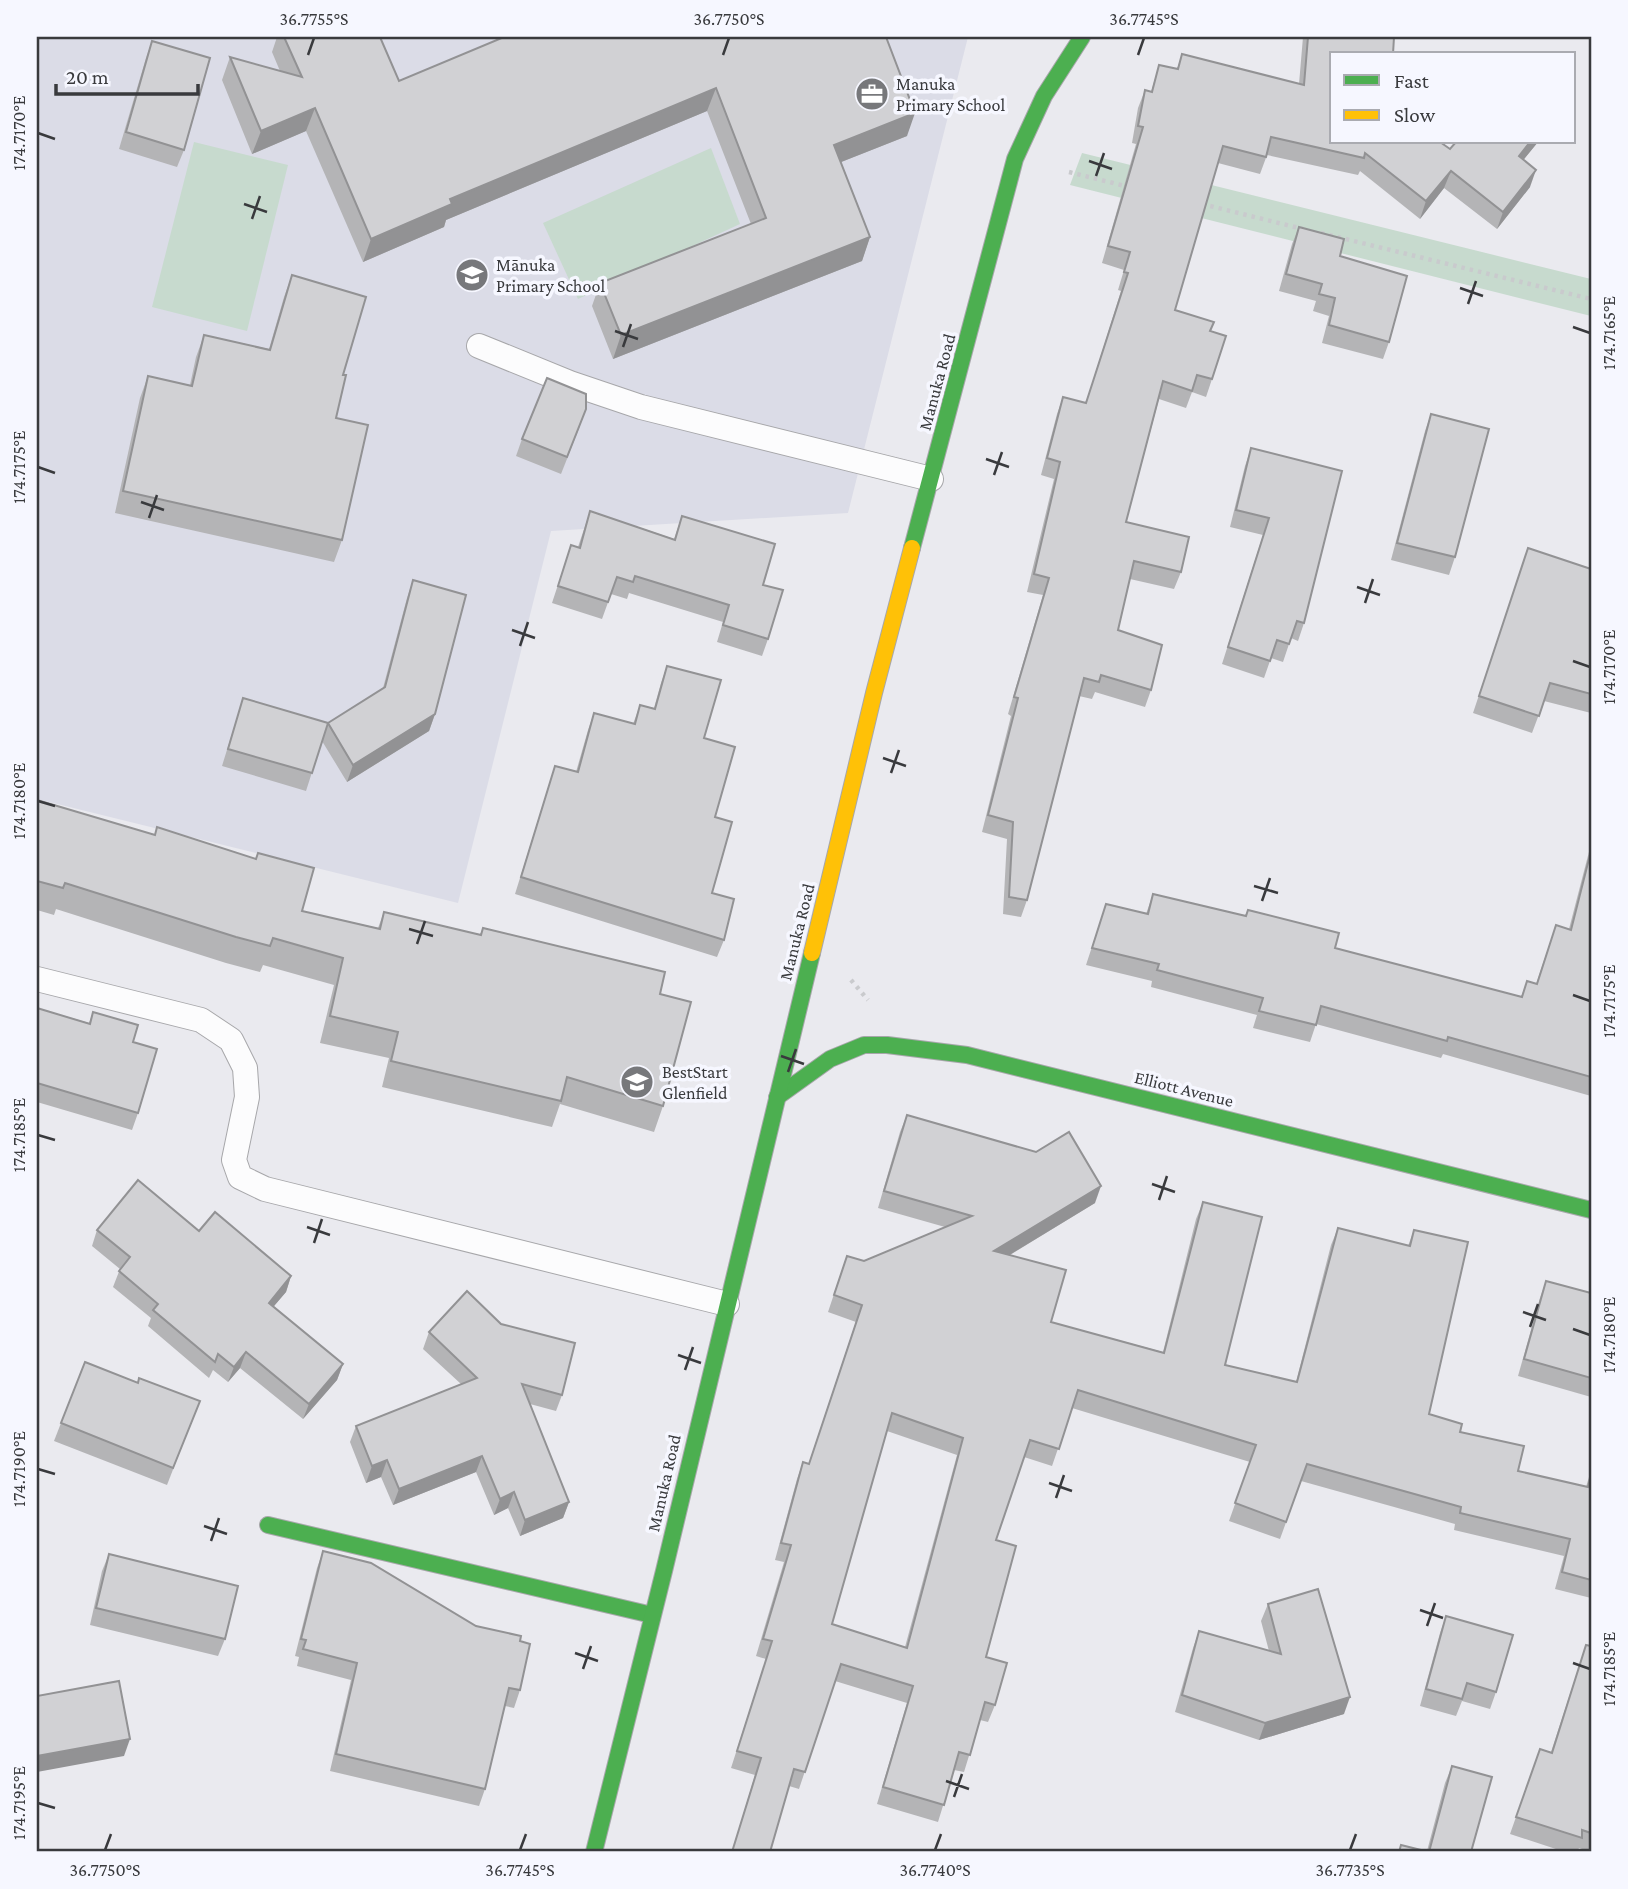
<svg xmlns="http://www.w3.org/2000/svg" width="1628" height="1889" font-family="'Crimson Pro',serif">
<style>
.built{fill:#dbdce7}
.green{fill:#c7dace}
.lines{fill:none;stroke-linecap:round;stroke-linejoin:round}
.lane-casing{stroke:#a7a7aa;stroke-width:26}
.fast-casing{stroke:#a7a7aa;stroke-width:18}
.slow-casing{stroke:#a7a7aa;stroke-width:18}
.path{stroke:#c9cacd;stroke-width:4.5;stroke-dasharray:3.5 5;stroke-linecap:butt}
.lane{stroke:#fcfcfd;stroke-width:24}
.fast{stroke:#4caf50;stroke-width:16}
.slow{stroke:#ffc107;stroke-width:16}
.wall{fill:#b4b4b6;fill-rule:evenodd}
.shaded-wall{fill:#929294}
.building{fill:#d1d1d4;stroke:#929294;stroke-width:2;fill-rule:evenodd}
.ticks{fill:none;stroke:#393a3d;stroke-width:2.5}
.labels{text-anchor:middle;stroke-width:7;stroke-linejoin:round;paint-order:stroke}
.poi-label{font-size:18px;fill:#393a3d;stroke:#f6f7ff;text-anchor:start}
.street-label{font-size:18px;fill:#393a3d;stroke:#f6f7ff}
.neatline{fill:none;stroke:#393a3d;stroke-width:2.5}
.ticks-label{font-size:18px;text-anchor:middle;fill:#393a3d}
</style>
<rect width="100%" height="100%" fill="#eaeaef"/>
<path class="built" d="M 37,37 L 968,37 L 848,513 L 551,531 L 458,903 L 37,799 Z"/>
<g class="green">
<path d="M 194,142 L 288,165 L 247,331 L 152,307 Z"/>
<path d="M 711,148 L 740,224 L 578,299 L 543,223 Z"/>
<path d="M 1082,153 L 1591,279 L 1591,316 L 1070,185 Z"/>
</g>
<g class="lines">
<defs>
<g id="lane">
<path d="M 479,346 L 570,383 L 641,407 L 931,479"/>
<path d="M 37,979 L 201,1020 L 231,1040 L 245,1068 L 247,1097 L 234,1160 L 240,1177 L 265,1189 L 727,1304"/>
</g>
<g id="fast">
<path d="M 912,548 L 1015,159 L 1044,96 L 1082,37"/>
<path d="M 777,1097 L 830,1059 L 864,1045 L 887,1045 L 967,1055 L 1591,1210"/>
<path d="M 268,1525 L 652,1615"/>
<path d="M 594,1852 L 664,1571 L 812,953"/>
</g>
<path id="slow" d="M 812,953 L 874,693 L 912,548"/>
</defs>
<use href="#lane" class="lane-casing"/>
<use href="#fast" class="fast-casing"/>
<use href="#slow" class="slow-casing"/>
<g class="path">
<path d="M 1069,172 L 1129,187"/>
<path d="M 1202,204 L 1303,229"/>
<path d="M 1321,233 L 1591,299"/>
<path d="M 851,980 L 868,1000"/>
</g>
<use href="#lane" class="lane"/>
<use href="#fast" class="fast"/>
<use href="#slow" class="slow"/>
</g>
<g class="wall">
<path d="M 277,37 L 380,37 L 399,81 L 886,37 L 907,136 L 841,162 L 870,237 L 862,261 L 613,359 L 592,306 L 600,283 L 751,224 L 707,111 L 446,220 L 444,227 L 363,262 L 306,131 L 252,154 L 222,80 L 230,57 L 280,71 L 272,52 Z"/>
<path d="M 1303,37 L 1394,37 L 1332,142 L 1450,149 L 1456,142 L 1538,142 L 1523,160 L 1530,187 L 1497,229 L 1444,188 L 1420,219 L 1360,171 L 1358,175 L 1267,155 L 1260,174 L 1218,163 L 1175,310 L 1210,331 L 1212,379 L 1206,397 L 1192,392 L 1186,408 L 1159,399 L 1126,522 L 1181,572 L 1174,589 L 1130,579 L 1118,630 L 1151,690 L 1145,707 L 1095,692 L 1092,699 L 1079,696 L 1027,900 L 1021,917 L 1003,914 L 1007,839 L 982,832 L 1011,716 L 1008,714 L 1043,595 L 1027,592 L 1054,479 L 1041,475 L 1057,414 L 1063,397 L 1086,403 L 1121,291 L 1118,290 L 1124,270 L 1102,263 L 1136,144 L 1132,143 L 1138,108 L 1145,90 L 1151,92 L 1159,65 L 1177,69 L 1182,54 L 1299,84 Z"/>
<path d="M 152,41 L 184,150 L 177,167 L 119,149 L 146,58 Z"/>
<path d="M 1299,227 L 1340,256 L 1389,342 L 1383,359 L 1322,343 L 1329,316 L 1313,311 L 1316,301 L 1279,291 L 1292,244 Z"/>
<path d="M 292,275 L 343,375 L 336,418 L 342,540 L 334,562 L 115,513 L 140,398 L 148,376 L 190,385 L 196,357 L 204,335 L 269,349 L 284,297 Z"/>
<path d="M 1431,414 L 1455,557 L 1449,575 L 1391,560 L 1425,431 Z"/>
<path d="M 580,426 L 561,474 L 516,456 L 522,439 Z"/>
<path d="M 1251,448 L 1304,623 L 1298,641 L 1291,638 L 1283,662 L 1271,658 L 1264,678 L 1222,664 L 1263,535 L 1230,527 L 1245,466 Z"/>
<path d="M 590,511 L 674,539 L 682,516 L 763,585 L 768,639 L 762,656 L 717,642 L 723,622 L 629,593 L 627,599 L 611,594 L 602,619 L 552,603 L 571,545 L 578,547 Z"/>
<path d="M 1522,566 L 1591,569 L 1591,713 L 1544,701 L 1532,733 L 1473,713 Z"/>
<path d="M 413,580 L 435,714 L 429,731 L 347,782 L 322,741 L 306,791 L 222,766 L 243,698 L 328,723 L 383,688 L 407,598 Z"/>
<path d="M 667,666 L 704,738 L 715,817 L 712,893 L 724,940 L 717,957 L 515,894 L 555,766 L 576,772 L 588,730 L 594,713 L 633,724 L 640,705 L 654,708 L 661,683 Z"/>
<path d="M 37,800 L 302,911 L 378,928 L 384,912 L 480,935 L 483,928 L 660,994 L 663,1106 L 654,1132 L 560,1104 L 552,1127 L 382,1087 L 389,1058 L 320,1043 L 334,985 L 263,965 L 260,972 L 226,963 L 56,909 L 54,915 L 37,910 Z"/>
<path d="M 1591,844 L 1591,1096 L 1443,1054 L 1441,1058 L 1316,1024 L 1310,1042 L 1253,1028 L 1257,1015 L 1151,987 L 1152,981 L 1086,965 L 1106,904 L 1146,914 L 1153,894 L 1245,916 L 1248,910 L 1335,948 L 1521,997 L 1527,981 L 1536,984 L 1556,925 L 1569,929 Z"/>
<path d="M 37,1008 L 89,1023 L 93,1012 L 133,1042 L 138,1113 L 132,1130 L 37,1102 Z"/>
<path d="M 907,1115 L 1095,1203 L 1010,1255 L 1051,1322 L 1163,1352 L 1196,1219 L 1203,1202 L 1225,1365 L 1296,1382 L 1331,1245 L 1338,1228 L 1408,1246 L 1414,1230 L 1429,1414 L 1460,1432 L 1518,1471 L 1586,1487 L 1591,1470 L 1591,1598 L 1555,1589 L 1564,1556 L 1454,1530 L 1455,1524 L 1301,1481 L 1280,1539 L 1229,1521 L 1250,1462 L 1072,1408 L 1052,1466 L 1024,1457 L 996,1540 L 986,1657 L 995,1705 L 988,1722 L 980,1720 L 964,1772 L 954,1770 L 938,1822 L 877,1804 L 907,1703 L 835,1681 L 799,1789 L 789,1786 L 770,1852 L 732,1852 L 755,1775 L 731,1768 L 766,1659 L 756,1656 L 784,1562 L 775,1560 L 797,1479 L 803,1462 L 809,1464 L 856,1322 L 828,1312 L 841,1273 L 847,1256 L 864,1261 L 945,1227 L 878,1208 L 900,1132 ZM 887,1431 L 957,1455 L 905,1647 L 832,1624 Z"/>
<path d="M 97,1230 L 199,1231 L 291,1276 L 286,1292 L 273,1307 L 343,1364 L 337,1380 L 303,1419 L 240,1368 L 228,1382 L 213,1370 L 209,1378 L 148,1326 L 151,1318 L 113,1287 L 120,1269 L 92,1246 Z"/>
<path d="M 1546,1281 L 1591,1293 L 1591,1397 L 1518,1376 L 1540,1298 Z"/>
<path d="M 429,1332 L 562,1395 L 556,1411 L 530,1404 L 569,1502 L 563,1518 L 520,1536 L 508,1508 L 494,1515 L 476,1472 L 393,1505 L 381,1477 L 366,1483 L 350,1442 L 356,1426 L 461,1384 L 423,1349 Z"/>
<path d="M 193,1418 L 167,1485 L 54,1441 L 61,1423 Z"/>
<path d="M 323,1551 L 476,1626 L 520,1641 L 520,1690 L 514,1708 L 505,1706 L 485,1789 L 479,1806 L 330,1771 L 351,1680 L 297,1666 L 299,1657 L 295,1656 L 317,1568 Z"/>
<path d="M 109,1554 L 225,1639 L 218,1656 L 90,1625 L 102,1571 Z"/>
<path d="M 1268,1604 L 1344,1714 L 1259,1740 L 1175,1712 L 1193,1648 L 1199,1631 L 1269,1651 L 1261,1621 Z"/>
<path d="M 1446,1616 L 1496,1692 L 1490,1709 L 1462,1701 L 1456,1716 L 1420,1706 L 1440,1633 Z"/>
<path d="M 1586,1645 L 1591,1646 L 1591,1852 L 1579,1848 L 1577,1852 L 1565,1852 L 1510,1834 L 1540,1749 L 1551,1752 Z"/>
<path d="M 1452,1766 L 1471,1852 L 1399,1852 L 1401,1845 L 1427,1851 L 1445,1783 Z"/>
</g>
<g class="shaded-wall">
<path d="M 716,88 L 707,111 L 446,220 L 444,227 L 363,262 L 371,239 L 450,199 Z"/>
<path d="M 315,108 L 306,131 L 252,154 L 261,131 Z"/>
<path d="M 915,113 L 907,136 L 826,168 L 834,145 Z"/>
<path d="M 1530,142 L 1538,142 L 1512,174 L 1519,156 Z"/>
<path d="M 1536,170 L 1530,187 L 1497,229 L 1503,212 Z"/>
<path d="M 1451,171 L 1444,188 L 1420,219 L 1426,201 Z"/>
<path d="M 870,237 L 862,261 L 613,359 L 621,335 Z"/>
<path d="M 435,714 L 429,731 L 347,782 L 353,765 Z"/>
<path d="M 1101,1186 L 1095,1203 L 988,1268 L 994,1251 Z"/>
<path d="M 291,1276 L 286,1292 L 263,1319 L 269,1303 Z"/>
<path d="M 246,1352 L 240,1368 L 228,1382 L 234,1367 Z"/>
<path d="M 343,1364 L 337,1380 L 303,1419 L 309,1404 Z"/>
<path d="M 482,1456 L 476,1472 L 393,1505 L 399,1489 Z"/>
<path d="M 387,1460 L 381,1477 L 366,1483 L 372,1466 Z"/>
<path d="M 514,1492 L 508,1508 L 494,1515 L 500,1499 Z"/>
<path d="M 569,1502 L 563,1518 L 520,1536 L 525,1520 Z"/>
<path d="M 1350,1697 L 1344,1714 L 1259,1740 L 1265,1723 Z"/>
<path d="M 130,1739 L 124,1756 L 37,1772 L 37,1756 Z"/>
</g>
<g class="building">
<path d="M 284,37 L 380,37 L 399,81 L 504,37 L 886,37 L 915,113 L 834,145 L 870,237 L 621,335 L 600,283 L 766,218 L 716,88 L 450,199 L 452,204 L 371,239 L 315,108 L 261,131 L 230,57 L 302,77 Z"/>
<path d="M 1308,37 L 1394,37 L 1393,54 L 1332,54 L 1332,142 L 1440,142 L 1450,149 L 1456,142 L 1530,142 L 1519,156 L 1536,170 L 1503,212 L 1451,171 L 1426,201 L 1365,153 L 1364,158 L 1271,137 L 1266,157 L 1223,146 L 1175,310 L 1214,322 L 1210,331 L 1226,336 L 1212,379 L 1197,375 L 1192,391 L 1163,381 L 1126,522 L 1189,537 L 1181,572 L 1134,561 L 1118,630 L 1162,645 L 1151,690 L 1101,675 L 1099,682 L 1084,678 L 1027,900 L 1009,897 L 1013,822 L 988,815 L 1018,698 L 1014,697 L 1049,578 L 1034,574 L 1060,462 L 1047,458 L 1063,397 L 1086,403 L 1128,273 L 1124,272 L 1130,252 L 1108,246 L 1143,127 L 1138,126 L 1145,90 L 1152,92 L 1159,65 L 1178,69 L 1182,54 L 1304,85 Z"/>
<path d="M 152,41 L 210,58 L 184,150 L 126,132 Z"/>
<path d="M 1299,227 L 1344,239 L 1340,256 L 1407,276 L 1389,342 L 1329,325 L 1335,298 L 1319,294 L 1322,284 L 1286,274 Z"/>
<path d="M 292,275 L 366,297 L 343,375 L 346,375 L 336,418 L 368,425 L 342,540 L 123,491 L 148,376 L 192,386 L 204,335 L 270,350 Z"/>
<path d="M 547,378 L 586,394 L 586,409 L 567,457 L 522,439 Z"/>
<path d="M 1431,414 L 1489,429 L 1455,557 L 1397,543 Z"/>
<path d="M 1251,448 L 1342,471 L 1304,623 L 1297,621 L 1289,644 L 1277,640 L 1270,661 L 1228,647 L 1269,518 L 1236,510 Z"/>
<path d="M 590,511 L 675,540 L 682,516 L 775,544 L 763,585 L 783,590 L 768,639 L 723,625 L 729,605 L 635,576 L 633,582 L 617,577 L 608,602 L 558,586 L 571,545 L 580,548 Z"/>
<path d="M 1528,548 L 1591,569 L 1591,694 L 1550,683 L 1539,716 L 1479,696 Z"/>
<path d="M 413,580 L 466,595 L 435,714 L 353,765 L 328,723 L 385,687 Z"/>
<path d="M 667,666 L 721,680 L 704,738 L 735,747 L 715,817 L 732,822 L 712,893 L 734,899 L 724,940 L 521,877 L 555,766 L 578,772 L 594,713 L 635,724 L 640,705 L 655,709 Z"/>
<path d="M 243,698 L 328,723 L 312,773 L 228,749 Z"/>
<path d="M 37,800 L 155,835 L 157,827 L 256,859 L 258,853 L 314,868 L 302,911 L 380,929 L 384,912 L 481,935 L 483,928 L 665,972 L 660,994 L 691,1002 L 663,1106 L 567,1077 L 561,1101 L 391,1061 L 398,1032 L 330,1016 L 343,958 L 273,938 L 270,946 L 236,937 L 65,883 L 63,888 L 37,881 Z"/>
<path d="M 1591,851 L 1591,1077 L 1448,1037 L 1447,1041 L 1321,1006 L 1316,1025 L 1259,1011 L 1263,998 L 1157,970 L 1159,964 L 1092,948 L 1106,904 L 1148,914 L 1153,894 L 1246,916 L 1248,910 L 1339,933 L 1335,948 L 1522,997 L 1527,981 L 1537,984 L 1556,925 L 1571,930 Z"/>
<path d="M 37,1008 L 90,1024 L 93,1012 L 138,1025 L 133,1042 L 157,1049 L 138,1113 L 37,1083 Z"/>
<path d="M 907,1115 L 1036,1152 L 1069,1132 L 1101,1186 L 994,1251 L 1066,1270 L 1051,1322 L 1164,1353 L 1203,1202 L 1262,1217 L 1225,1365 L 1297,1382 L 1338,1228 L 1410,1246 L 1414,1230 L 1468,1242 L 1429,1414 L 1462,1424 L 1460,1432 L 1524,1446 L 1518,1471 L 1588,1487 L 1591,1475 L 1591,1580 L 1562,1572 L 1570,1539 L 1460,1513 L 1461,1507 L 1307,1464 L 1286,1522 L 1235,1503 L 1256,1445 L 1078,1390 L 1059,1449 L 1030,1440 L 996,1540 L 1016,1546 L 986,1657 L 1007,1663 L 995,1705 L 985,1702 L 970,1755 L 959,1752 L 944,1805 L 883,1787 L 913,1686 L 841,1664 L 805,1772 L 794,1769 L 770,1852 L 732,1852 L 761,1758 L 737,1751 L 772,1641 L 763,1639 L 791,1545 L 781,1543 L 803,1462 L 809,1464 L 862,1305 L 834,1295 L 847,1256 L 864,1261 L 972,1216 L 884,1191 ZM 892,1413 L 963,1438 L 907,1648 L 832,1624 Z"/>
<path d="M 138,1180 L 199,1231 L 215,1212 L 291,1276 L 269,1303 L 343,1364 L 309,1404 L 246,1352 L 234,1367 L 218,1354 L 215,1362 L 153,1310 L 158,1304 L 119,1271 L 130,1257 L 97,1230 Z"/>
<path d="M 1546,1281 L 1591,1293 L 1591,1378 L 1524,1359 Z"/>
<path d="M 467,1291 L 501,1324 L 575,1343 L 562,1395 L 522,1384 L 569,1502 L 525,1520 L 514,1492 L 500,1499 L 482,1456 L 399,1489 L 387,1460 L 372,1466 L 356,1426 L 477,1378 L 429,1332 Z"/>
<path d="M 85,1362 L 138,1383 L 139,1378 L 200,1401 L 173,1468 L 61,1423 Z"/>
<path d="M 323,1551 L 371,1563 L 476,1626 L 521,1636 L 520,1641 L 530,1644 L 520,1690 L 509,1688 L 485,1789 L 336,1754 L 357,1663 L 303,1649 L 306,1640 L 301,1639 Z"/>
<path d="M 109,1554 L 238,1586 L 225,1639 L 96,1608 Z"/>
<path d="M 1318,1589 L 1350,1697 L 1265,1723 L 1182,1695 L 1199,1631 L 1281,1654 L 1268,1604 Z"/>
<path d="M 1446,1616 L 1513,1635 L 1496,1692 L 1467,1683 L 1462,1699 L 1426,1689 Z"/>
<path d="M 1586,1645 L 1591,1646 L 1591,1833 L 1582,1830 L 1582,1838 L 1516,1817 L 1540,1749 L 1552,1753 Z"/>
<path d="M 119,1681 L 130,1739 L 37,1756 L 37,1696 Z"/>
<path d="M 1452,1766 L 1492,1777 L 1471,1852 L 1399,1852 L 1401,1845 L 1429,1852 Z"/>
</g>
<path class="ticks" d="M 308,55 L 314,38M 723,55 L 729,38M 1138,55 L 1144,38M 38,133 L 55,139M 1089,161 L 1112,169M 1096,176 L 1104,153M 244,204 L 267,212M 252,219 L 260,196M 1460,288 L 1483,296M 1468,304 L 1476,281M 1573,327 L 1590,333M 615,331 L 638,339M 623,347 L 631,324M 986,459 L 1009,467M 38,467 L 55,473M 994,475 L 1002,452M 141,502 L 164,510M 149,518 L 157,495M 1357,587 L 1380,595M 1365,603 L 1373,579M 512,630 L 535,638M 520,646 L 528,622M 1573,661 L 1590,667M 883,758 L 906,766M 891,773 L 899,750M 38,801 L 55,806M 1254,886 L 1278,893M 1262,901 L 1270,878M 409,929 L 433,936M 417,944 L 425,921M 1573,995 L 1590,1001M 781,1056 L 804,1064M 788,1072 L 796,1049M 38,1135 L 55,1140M 1152,1184 L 1175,1192M 1159,1200 L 1167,1176M 307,1227 L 330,1235M 314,1243 L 322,1219M 1523,1312 L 1546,1320M 1530,1327 L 1538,1304M 1573,1329 L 1590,1335M 678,1355 L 701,1363M 685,1370 L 693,1347M 38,1469 L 55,1474M 1049,1483 L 1072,1491M 1056,1498 L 1064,1475M 204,1526 L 227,1534M 211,1541 L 219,1518M 1420,1610 L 1443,1618M 1427,1626 L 1435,1603M 575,1653 L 598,1661M 1573,1663 L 1590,1669M 583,1669 L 591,1646M 946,1781 L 969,1789M 954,1797 L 962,1774M 38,1803 L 55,1808M 105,1850 L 111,1834M 520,1850 L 526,1834M 935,1850 L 941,1834M 1350,1850 L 1356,1834"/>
<defs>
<symbol id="office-disc" viewBox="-11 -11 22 22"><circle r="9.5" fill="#77787b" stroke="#f6f7ff"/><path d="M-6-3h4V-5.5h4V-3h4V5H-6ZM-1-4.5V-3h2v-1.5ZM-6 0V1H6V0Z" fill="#fff"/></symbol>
<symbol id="school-disc" viewBox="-11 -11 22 22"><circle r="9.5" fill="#77787b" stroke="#f6f7ff"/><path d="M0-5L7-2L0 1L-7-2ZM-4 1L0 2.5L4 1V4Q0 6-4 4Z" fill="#fff"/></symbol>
</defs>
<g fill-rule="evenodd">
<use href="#office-disc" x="853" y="75" width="38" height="38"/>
<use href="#school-disc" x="453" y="256" width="38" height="38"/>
<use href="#school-disc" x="618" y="1063" width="38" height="38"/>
</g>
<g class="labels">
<g class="poi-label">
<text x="896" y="90">Manuka<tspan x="896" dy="21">Primary School</tspan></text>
<text x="496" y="271">Mānuka<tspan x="496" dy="21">Primary School</tspan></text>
<text x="662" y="1078">BestStart<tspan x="662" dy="21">Glenfield</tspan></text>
</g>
<g class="street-label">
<text transform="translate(937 382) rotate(-75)" y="6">Manuka Road</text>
<text transform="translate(797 932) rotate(-76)" y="6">Manuka Road</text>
<text transform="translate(1184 1089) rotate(14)" y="6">Elliott Avenue</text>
<text transform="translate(664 1483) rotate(-77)" y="6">Manuka Road</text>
</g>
</g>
<rect width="1628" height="1889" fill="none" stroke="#f6f7ff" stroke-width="77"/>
<rect x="1330" y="52" width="245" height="91" fill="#f6f7ff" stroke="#aaabb1" stroke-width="2"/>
<rect x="1344" y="75" width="35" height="10" fill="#4caf50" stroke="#aaabb1" stroke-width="2"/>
<text x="1394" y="88" font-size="21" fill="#393a3d">Fast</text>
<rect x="1344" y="110" width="35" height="10" fill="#ffc107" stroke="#aaabb1" stroke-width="2"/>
<text x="1394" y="122" font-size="21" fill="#393a3d">Slow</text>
<path d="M56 84v10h142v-10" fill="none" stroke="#393a3d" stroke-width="3.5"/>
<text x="66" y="84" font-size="21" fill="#393a3d" stroke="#f6f7ff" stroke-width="5" paint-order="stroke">20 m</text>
<rect x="38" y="38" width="1552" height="1812" class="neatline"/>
<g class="ticks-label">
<text x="314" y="25">36.7755°S</text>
<text x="729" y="25">36.7750°S</text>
<text x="1144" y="25">36.7745°S</text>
<text transform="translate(19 133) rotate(-90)" y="6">174.7170°E</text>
<text transform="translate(1609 333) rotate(-90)" y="6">174.7165°E</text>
<text transform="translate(19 467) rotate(-90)" y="6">174.7175°E</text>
<text transform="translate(1609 667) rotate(-90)" y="6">174.7170°E</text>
<text transform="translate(19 801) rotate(-90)" y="6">174.7180°E</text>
<text transform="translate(1609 1001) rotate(-90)" y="6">174.7175°E</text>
<text transform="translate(19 1135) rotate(-90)" y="6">174.7185°E</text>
<text transform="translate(1609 1335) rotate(-90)" y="6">174.7180°E</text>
<text transform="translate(19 1469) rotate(-90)" y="6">174.7190°E</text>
<text transform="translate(1609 1669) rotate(-90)" y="6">174.7185°E</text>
<text transform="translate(19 1803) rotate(-90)" y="6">174.7195°E</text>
<text x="105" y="1876">36.7750°S</text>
<text x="520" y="1876">36.7745°S</text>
<text x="935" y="1876">36.7740°S</text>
<text x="1350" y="1876">36.7735°S</text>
</g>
</svg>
